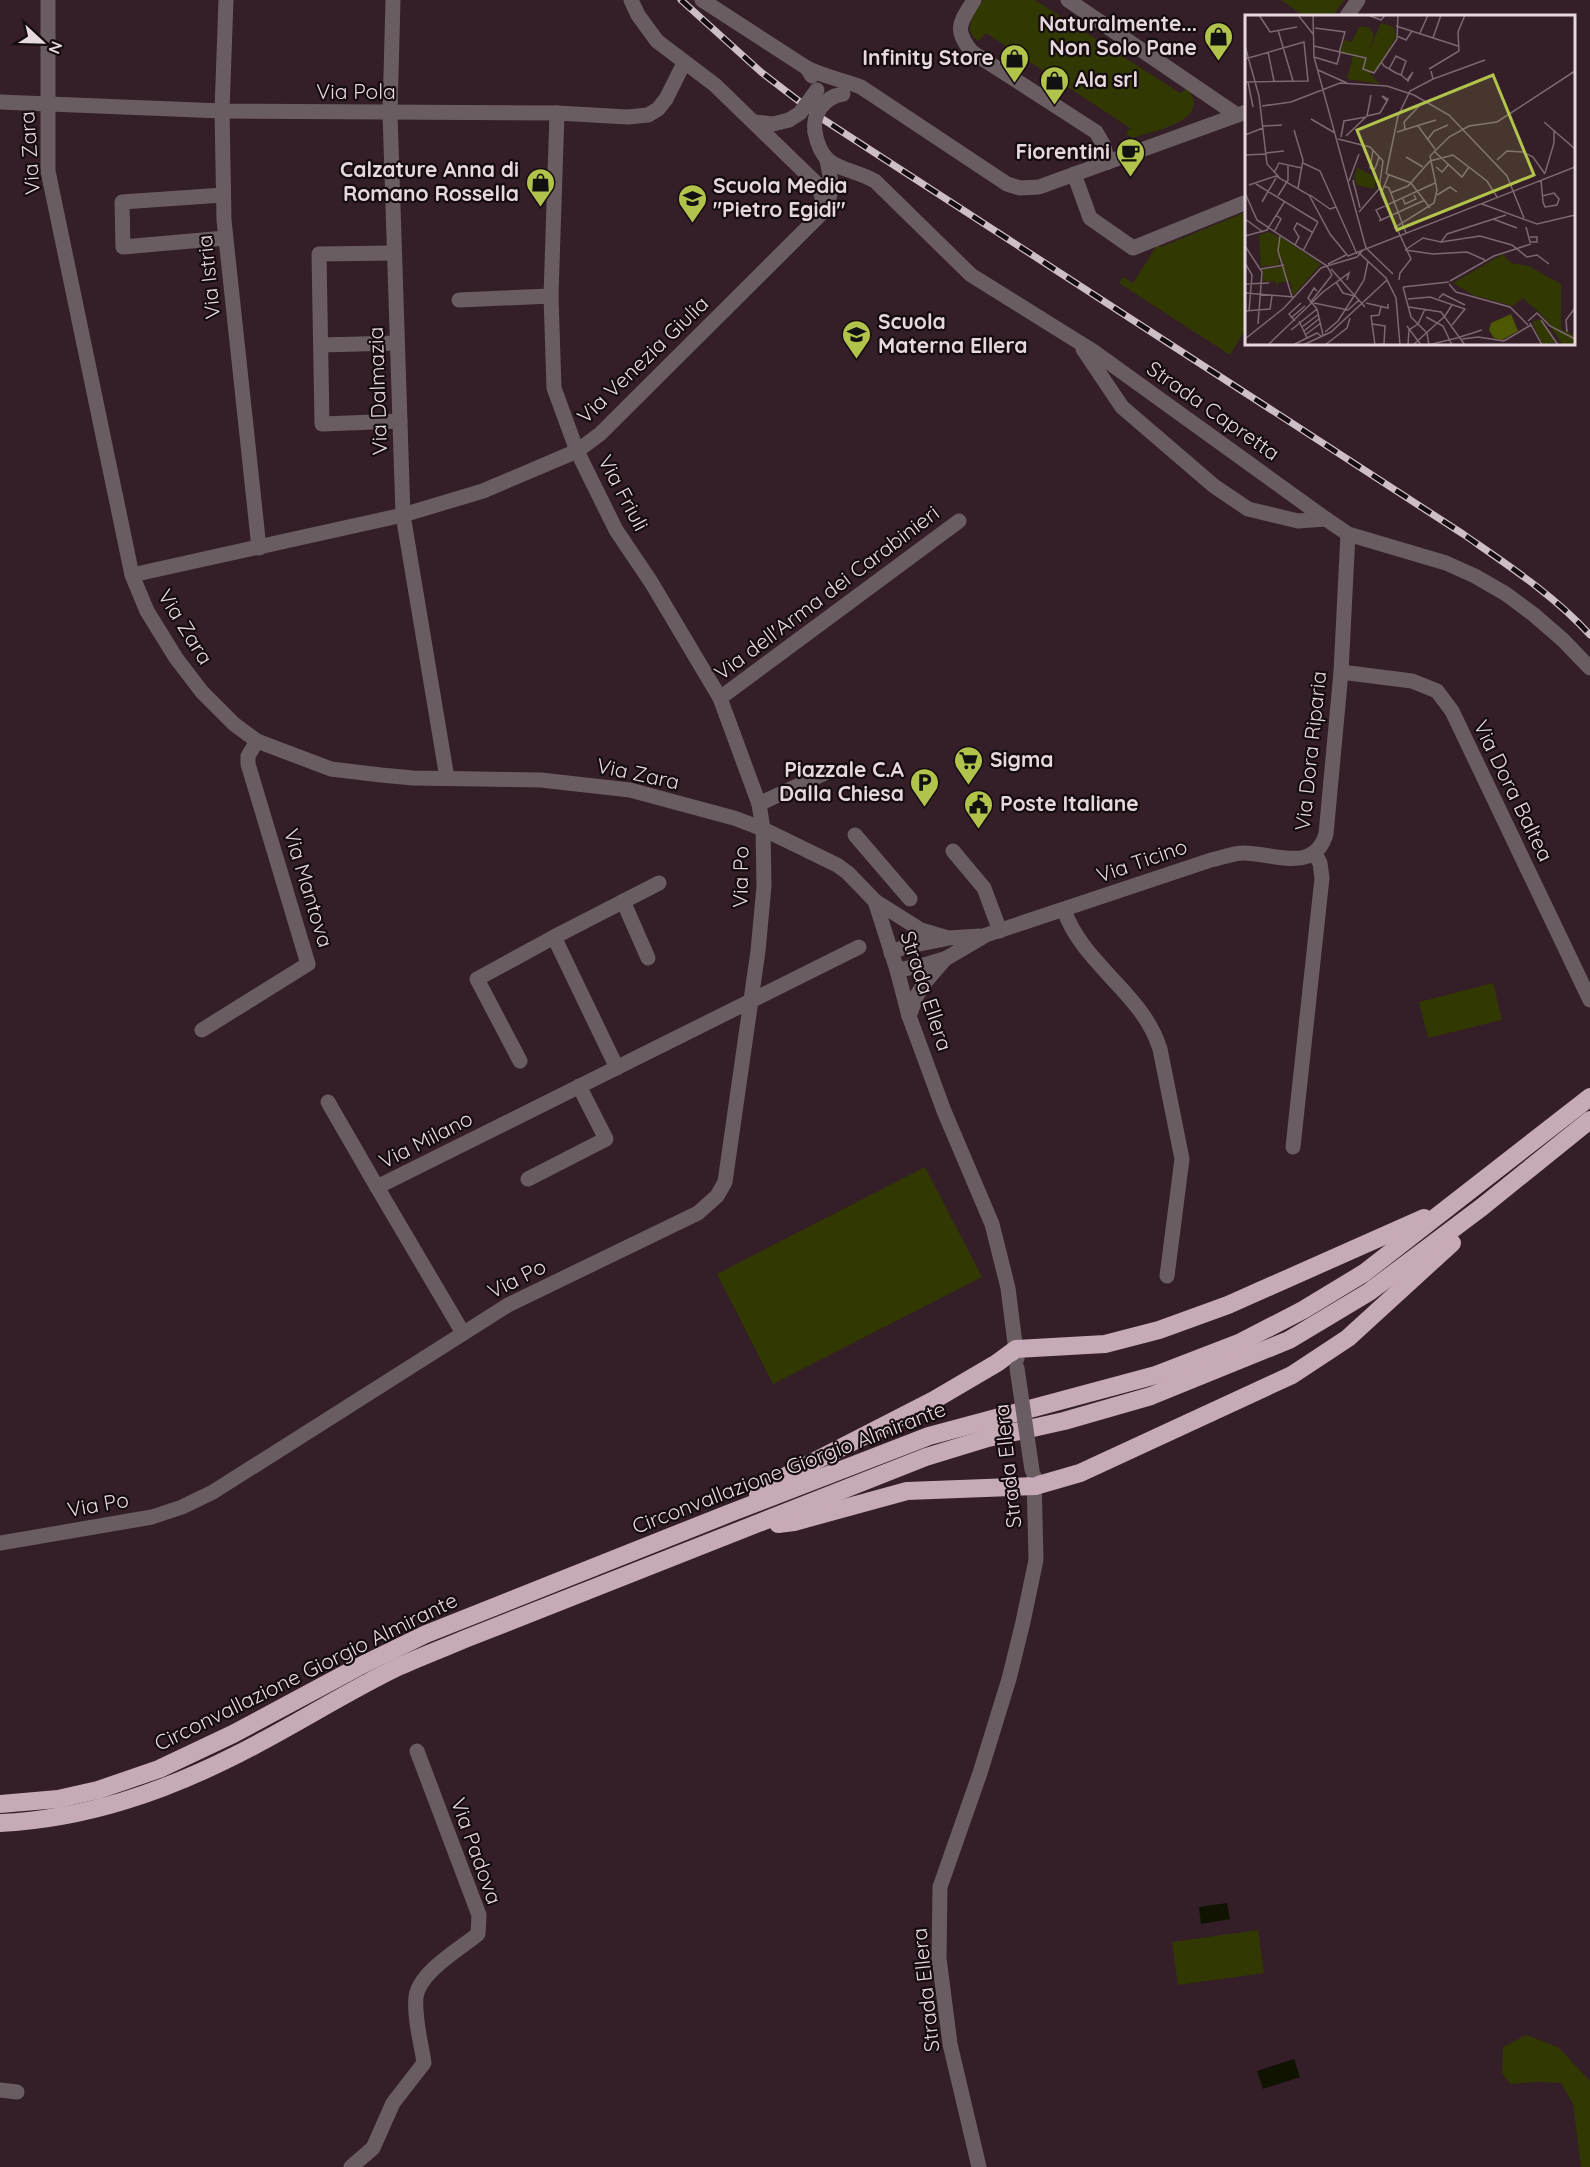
<svg xmlns="http://www.w3.org/2000/svg" width="1590" height="2167" font-family="Quicksand,sans-serif">
<style>
.green{fill:#323801}
.water{fill:#101300}
.lines{fill:none;stroke-linecap:round;stroke-linejoin:round}
.street{stroke:#695d62;stroke-width:15}
.highway{stroke:#c7aab7;stroke-width:18}
.rail-casing{stroke:#cebec5;stroke-width:7}
.rail{stroke:#150c10;stroke-width:4.5;stroke-dasharray:14;stroke-linecap:butt}
.street-bridge{stroke:#695d62;stroke-width:15}
.labels{text-anchor:middle;stroke-width:4.5;stroke-linejoin:round;paint-order:stroke}
.poi-label{font-size:21px;font-weight:bold;fill:#e7d8de;stroke:#150c10;text-anchor:end}
.street-label{font-size:21px;fill:#e7d8de;stroke:#150c10}
.inset-road{fill:none;stroke:#7c6871;stroke-width:1.5}
.view{fill:#b2c34c;fill-opacity:0.15;stroke:#b2c34c;stroke-width:3}
.inset-edge{fill:none;stroke:#e7d8de;stroke-width:3}
</style>
<rect width="100%" height="100%" fill="#341e28"/>
<g class="green">
<path d="M 983,0 L 1035,0 L 1180,93 L 1188,88 C 1212,122 1155,130 1133,138 L 1126,134 L 1130,128 L 986,33 L 978,41 C 961,29 975,13 983,0 Z"/>
<path d="M 1281,0 L 1344,0 L 1333,16 L 1304,16 Z"/>
<path d="M 1246,212 L 1246,328 L 1230,355 L 1119,283 L 1123,277 L 1133,283 L 1157,245 L 1161,247 Z"/>
<path d="M 1493,983 L 1502,1020 L 1428,1038 L 1419,1002 Z"/>
<path d="M 925,1167 L 982,1277 L 773,1384 L 717,1274 Z"/>
<path d="M 1258,1930 L 1264,1973 L 1178,1985 L 1172,1942 Z"/>
<path d="M 1526,2035 L 1558,2047 L 1590,2081 L 1590,2167 L 1581,2167 L 1573,2104 L 1561,2083 L 1537,2082 L 1510,2084 L 1502,2073 L 1503,2047 Z"/>
</g>
<g class="water">
<path d="M 1227,1903 L 1230,1919 L 1201,1924 L 1199,1907 Z"/>
<path d="M 1294,2059 L 1300,2077 L 1263,2089 L 1257,2071 Z"/>
</g>
<g class="lines">
<g class="street">
<path d="M 48,0 L 48,171 L 132,575 L 147,611 L 176,658 L 202,692 L 234,724 L 257,741 L 331,769 L 381,775 L 413,778 L 541,780 L 630,790 L 734,818 L 763,829 L 837,865 L 848,873 L 875,901 L 897,970 L 909,1016 L 944,1111 L 992,1224 L 1008,1288 L 1017,1359"/>
<path d="M 226,0 L 222,111 L 224,220 L 259,548"/>
<path d="M 393,0 L 390,113 L 403,515 L 447,778"/>
<path d="M 631,0 L 638,15 L 657,41 L 715,85 L 818,185 L 825,207"/>
<path d="M 702,0 L 807,68 L 812,76"/>
<path d="M 974,0 C 960,23 953,29 972,52 L 1096,132 L 1103,144 L 1108,162"/>
<path d="M 1068,0 L 1237,115"/>
<path d="M 1347,16 L 1358,0"/>
<path d="M 807,68 C 825,77 843,80 861,87 L 1007,184 L 1020,188 L 1039,187 L 1246,112"/>
<path d="M 0,102 L 222,111 L 557,113 L 628,117 L 648,115 L 658,109 L 666,99 L 684,63"/>
<path d="M 755,122 L 773,124 L 789,120"/>
<path d="M 815,132 C 822,172 846,165 875,181 L 971,275 L 1093,351 L 1326,519 L 1348,534 L 1446,563 L 1475,576 L 1506,594 L 1533,614 L 1563,640 L 1590,668"/>
<path d="M 1074,174 L 1090,218 L 1133,248 L 1244,203"/>
<path d="M 223,195 L 122,202 L 123,247 L 225,238"/>
<path d="M 394,253 L 319,254 L 322,424 L 400,421"/>
<path d="M 459,300 L 551,296"/>
<path d="M 321,345 L 397,343"/>
<path d="M 1083,349 L 1122,407 L 1214,486 L 1248,509 L 1298,521 L 1326,519"/>
<path d="M 132,575 L 403,515 L 483,491 L 577,451 L 600,434 L 821,214 C 835,190 832,186 827,160"/>
<path d="M 1341,672 L 1412,681 L 1437,691 L 1452,711 L 1590,1000"/>
<path d="M 720,698 L 959,521"/>
<path d="M 759,804 L 825,773"/>
<path d="M 855,835 L 910,899"/>
<path d="M 953,851 L 984,888 L 1000,931"/>
<path d="M 623,901 L 648,958"/>
<path d="M 875,901 L 921,930 L 948,938 L 980,936"/>
<path d="M 1064,910 C 1083,965 1143,993 1160,1049 L 1182,1159 L 1167,1276"/>
<path d="M 891,953 L 904,947 L 945,939"/>
<path d="M 897,970 L 921,966 L 944,959"/>
<path d="M 909,1016 L 917,995 L 926,981 L 945,959 L 986,935 L 1211,860 C 1221,858 1233,853 1243,853 C 1274,853 1314,874 1326,834 L 1341,672 L 1348,534"/>
<path d="M 202,1030 L 308,964 L 248,764 L 248,756 L 257,741"/>
<path d="M 520,1061 L 477,979 L 554,937"/>
<path d="M 617,1068 L 554,937 L 659,883"/>
<path d="M 328,1102 L 377,1187"/>
<path d="M 1293,1147 L 1322,878 L 1320,863 L 1315,854"/>
<path d="M 528,1179 L 606,1139 L 579,1086"/>
<path d="M 463,1333 L 377,1187 L 859,947"/>
<path d="M 0,1543 L 152,1517 L 182,1507 L 213,1492 L 508,1305 L 698,1213 L 717,1196 L 725,1182 L 758,951 L 764,886 L 763,829 L 759,804 L 720,698 L 651,582 L 616,530 L 577,451 L 554,388 L 551,296 L 557,113"/>
<path d="M 0,2090 L 17,2092"/>
<path d="M 351,2167 L 373,2148 L 393,2103 L 424,2063 C 421,2042 414,2018 416,1997 C 419,1972 460,1949 478,1934 L 479,1915 L 417,1751"/>
<path d="M 979,2167 L 950,2044 L 939,1958 L 940,1887 L 980,1773 L 1009,1679 L 1023,1622 L 1036,1560 L 1034,1476"/>
</g>
<g class="highway">
<path d="M 758,1494 L 780,1479 L 934,1400 L 997,1363 L 1016,1349 L 1105,1344 L 1159,1330 L 1228,1305 L 1424,1218"/>
<path d="M 778,1524 L 794,1522 L 907,1491 L 1035,1486 L 1080,1473 L 1292,1375 L 1348,1338 L 1452,1243"/>
<path d="M 0,1804 L 58,1799 L 98,1790 L 159,1769 L 233,1734 L 358,1667 L 426,1634 L 730,1513 L 929,1436 L 1156,1375 L 1239,1343 L 1303,1310 L 1364,1273 L 1590,1097"/>
<path d="M 0,1823 C 85,1819 163,1792 238,1754 C 292,1727 344,1693 398,1667 C 422,1656 446,1647 470,1637 L 926,1457 L 988,1438 L 1064,1421 L 1151,1396 L 1289,1340 L 1369,1292 L 1482,1207 L 1590,1120"/>
</g>
<defs>
<path id="rail" d="M 681,0 L 761,72 L 821,118 L 1463,534 C 1506,564 1554,595 1590,635"/>
</defs>
<use href="#rail" class="rail-casing"/>
<use href="#rail" class="rail"/>
<g class="street-bridge">
<path d="M 789,120 L 800,113 L 817,90"/>
<path d="M 815,132 C 812,114 824,97 843,94"/>
<path d="M 1017,1368 L 1032,1470"/>
</g>
</g>
<defs>
<symbol id="shop-pin" viewBox="-11 -11 22 30"><path d="M0 17L-7.5 6A9.5 9.5 0 1 1 7.5 6Z" fill="#b2c34c" stroke="#150c10"/><path d="M-5-2.5h2.3a2.7 3.5 0 0 1 5.4 0H5L5.5 6h-11ZM-1.5-2.5h3a1.5 2.3 0 0 0-3 0Z" fill="#111"/></symbol>
<symbol id="cafe-pin" viewBox="-11 -11 22 30"><path d="M0 17L-7.5 6A9.5 9.5 0 1 1 7.5 6Z" fill="#b2c34c" stroke="#150c10"/><path d="M-5.5-4.5H6V0H3Q3 3.5 0 3.5H-2.5Q-5.5 3.5-5.5 0ZM3-3.2v2h1.7v-2ZM-6 4.5H4V6H-6Z" fill="#111"/></symbol>
<symbol id="school-pin" viewBox="-11 -11 22 30"><path d="M0 17L-7.5 6A9.5 9.5 0 1 1 7.5 6Z" fill="#b2c34c" stroke="#150c10"/><path d="M0-5L7-2L0 1L-7-2ZM-4 1L0 2.5L4 1V4Q0 6-4 4Z" fill="#111"/></symbol>
<symbol id="supermarket-pin" viewBox="-11 -11 22 30"><path d="M0 17L-7.5 6A9.5 9.5 0 1 1 7.5 6Z" fill="#b2c34c" stroke="#150c10"/><path d="M-6-5.5h2.5l.6 2H6L4.5 2H-2.5L-4.4-4H-6ZM-1.5 3.2a1.3 1.3 0 1 0 .1 0ZM3 3.2a1.3 1.3 0 1 0 .1 0Z" fill="#111"/></symbol>
<symbol id="parking-pin" viewBox="-11 -11 22 30"><path d="M0 17L-7.5 6A9.5 9.5 0 1 1 7.5 6Z" fill="#b2c34c" stroke="#150c10"/><path d="M-3.5-5.5H1a3.5 3.5 0 0 1 0 7H-1V5.5H-3.5ZM-1-3.4V-.6H.8a1.4 1.4 0 0 0 0-2.8Z" fill="#111"/></symbol>
<symbol id="civic-pin" viewBox="-11 -11 22 30"><path d="M0 17L-7.5 6A9.5 9.5 0 1 1 7.5 6Z" fill="#b2c34c" stroke="#150c10"/><path d="M-.6-6.5H3V-4.5H.6V-3L4-1V1h2V6H-6V1h2V-1L-.6-3ZM-1.2 2.5V6h2.4V2.5Z" fill="#111"/></symbol>
</defs>
<g fill-rule="evenodd">
<use href="#shop-pin" x="1202" y="20" width="33" height="45"/>
<use href="#shop-pin" x="998" y="42" width="33" height="45"/>
<use href="#shop-pin" x="1038" y="64" width="33" height="45"/>
<use href="#cafe-pin" x="1114" y="136" width="33" height="45"/>
<use href="#shop-pin" x="524" y="166" width="33" height="45"/>
<use href="#school-pin" x="676" y="182" width="33" height="45"/>
<use href="#school-pin" x="840" y="318" width="33" height="45"/>
<use href="#supermarket-pin" x="952" y="744" width="33" height="45"/>
<use href="#parking-pin" x="908" y="766" width="33" height="45"/>
<use href="#civic-pin" x="962" y="788" width="33" height="45"/>
</g>
<g class="labels">
<g class="poi-label">
<text x="1197" y="31">Naturalmente...<tspan x="1197" dy="24">Non Solo Pane</tspan></text>
<text x="994" y="65">Infinity Store</text>
<text x="1075" y="87" text-anchor="start">Ala srl</text>
<text x="1110" y="159">Fiorentini</text>
<text x="519" y="177">Calzature Anna di<tspan x="519" dy="24">Romano Rossella</tspan></text>
<text x="713" y="193" text-anchor="start">Scuola Media<tspan x="713" dy="24">"Pietro Egidi"</tspan></text>
<text x="878" y="329" text-anchor="start">Scuola<tspan x="878" dy="24">Materna Ellera</tspan></text>
<text x="990" y="767" text-anchor="start">Sigma</text>
<text x="904" y="777">Piazzale C.A<tspan x="904" dy="24">Dalla Chiesa</tspan></text>
<text x="1000" y="811" text-anchor="start">Poste Italiane</text>
</g>
<g class="street-label">
<text x="356" y="99">Via Pola</text>
<text transform="translate(30 153) rotate(-94)" y="7">Via Zara</text>
<text transform="translate(209 277) rotate(-96)" y="7">Via Istria</text>
<text transform="translate(643 360) rotate(-44)" y="7">Via Venezia Giulia</text>
<text transform="translate(378 391) rotate(-92)" y="7">Via Dalmazia</text>
<text transform="translate(1213 411) rotate(35)" y="7">Strada Capretta</text>
<text transform="translate(623 493) rotate(62)" y="7">Via Friuli</text>
<text transform="translate(827 593) rotate(-37)" y="7">Via dell'Arma dei Carabinieri</text>
<text transform="translate(185 627) rotate(58)" y="7">Via Zara</text>
<text transform="translate(1311 751) rotate(-84)" y="7">Via Dora Riparia</text>
<text transform="translate(638 774) rotate(12)" y="7">Via Zara</text>
<text transform="translate(1513 791) rotate(64)" y="7">Via Dora Baltea</text>
<text transform="translate(1142 861) rotate(-19)" y="7">Via Ticino</text>
<text transform="translate(741 877) rotate(-89)" y="7">Via Po</text>
<text transform="translate(308 888) rotate(73)" y="7">Via Mantova</text>
<text transform="translate(926 991) rotate(72)" y="7">Strada Ellera</text>
<text transform="translate(426 1140) rotate(-27)" y="7">Via Milano</text>
<text transform="translate(517 1279) rotate(-27)" y="7">Via Po</text>
<text transform="translate(1008 1466) rotate(-96)" y="7">Strada Ellera</text>
<text transform="translate(789 1468) rotate(-21)" y="7">Circonvallazione Giorgio Almirante</text>
<text transform="translate(98 1505) rotate(-10)" y="7">Via Po</text>
<text transform="translate(306 1672) rotate(-26)" y="7">Circonvallazione Giorgio Almirante</text>
<text transform="translate(476 1851) rotate(70)" y="7">Via Padova</text>
<text transform="translate(926 1990) rotate(-96)" y="7">Strada Ellera</text>
</g>
</g>
<g transform="translate(1245 15)">
<rect width="330" height="330" fill="#341e28"/>
<path d="M 136,8 L 149,12 L 151,22 L 131,57 L 124,58 L 135,69 L 102,64 L 108,41 L 95,38 L 99,25 L 106,27 L 115,11 L 125,13 L 129,20 L 123,38 ZM 112,152 L 131,163 L 129,174 L 112,170 L 109,162 ZM 24,217 L 34,222 L 34,250 L 16,252 L 14,220 ZM 36,222 L 76,249 L 48,281 L 45,266 L 33,268 L 32,272 L 31,267 L 18,266 L 18,254 L 37,252 L 33,236 ZM 258,239 L 266,248 L 284,251 L 316,269 L 316,314 L 330,321 L 330,330 L 318,330 L 297,300 L 278,283 L 268,291 L 228,280 L 208,268 ZM 295,304 L 311,327 L 297,330 L 287,307 Z" fill="#323801"/>
<path d="M 266,299 L 273,316 L 257,325 L 249,323 L 244,315 L 246,308 Z" fill="#4e5802"/>
<path class="inset-road" d="M 14,0 L 25,17 L 52,12M 53,0 L 68,19M 68,0 L 69,42 L 121,233M 123,0 L 136,5 L 140,0M 151,11 L 213,31M 70,13 L 100,17 L 94,38M 33,15 L 48,66M 175,18 L 183,0M 152,21 L 161,25 L 167,16M 188,23 L 196,0M 0,31 L 14,81 L 22,149 L 34,162M 69,31 L 121,43 L 118,54 L 129,58 L 152,24 L 153,0M 23,37 L 29,66M 69,42 L 92,49 L 95,38M 0,44 L 59,27 L 63,66 L 0,67M 137,48 L 139,51 L 151,58 L 156,60 L 162,65 L 163,66 L 168,57 L 162,65M 144,54 L 151,41 L 161,46 L 156,60M 184,54 L 214,36 L 213,17 L 220,0M 73,55 L 102,68M 188,64 L 240,45M 3,67 L 8,92M 17,91 L 46,87 L 95,68 L 142,71 L 169,80 L 204,100 L 262,161 L 279,203M 122,101 L 126,80M 66,104 L 90,118M 299,107 L 330,134M 18,111 L 37,110M 173,111 L 190,134M 160,114 L 159,107 L 176,89M 49,115 L 58,145 L 53,173M 152,117 L 191,105M 0,120 L 18,113M 101,121 L 122,101 L 135,98 L 142,86 L 137,81 L 143,84 L 142,86M 96,122 L 99,106 L 121,102M 93,124 L 125,132 L 138,146 L 134,174 L 114,197M 182,125 L 189,116 L 203,110M 128,135 L 125,153 L 130,154 L 134,142M 190,137 L 217,162 L 224,152M 21,138 L 39,136M 0,140 L 21,139M 161,142 L 178,152M 252,145 L 262,136 L 278,137 L 288,142 L 300,159M 58,148 L 75,156 L 112,239M 191,152 L 197,157 L 204,149M 29,158 L 34,148 L 57,153M 300,158 L 309,128 L 309,115M 141,159 L 153,101 L 165,76 L 188,64 L 186,56M 142,159 L 166,168 L 185,193M 144,159 L 136,179 L 166,244 L 155,258 L 154,265M 296,165 L 298,187 L 300,192 L 312,190 L 314,184 L 309,178 L 297,181M 104,166 L 114,139M 11,169 L 73,207M 4,170 L 31,161 L 64,180 L 85,219 L 103,241 L 330,152M 109,170 L 108,165 L 115,193M 139,171 L 144,173 L 161,218M 0,178 L 12,205 L 82,251 L 112,242 L 118,235M 145,178 L 163,171 L 185,146 L 208,140 L 242,166 L 252,182M 65,180 L 85,194 L 91,192M 192,180 L 205,172 L 212,177M 33,181 L 43,165 L 43,150M 158,184 L 160,189 L 171,184 L 169,180M 17,187 L 31,163M 237,189 L 292,209 L 330,200M 0,204 L 18,217M 248,204 L 272,213M 136,205 L 131,195 L 190,168M 134,206 L 180,185M 281,212 L 285,227 L 292,227 L 292,222 L 285,222M 149,213 L 189,188 L 192,175 L 185,141 L 204,122 L 224,111 L 252,107 L 330,56M 29,217 L 36,204 L 31,200M 0,221 L 22,215 L 40,186M 35,221 L 33,236 L 47,282M 196,227 L 235,221 L 267,230 L 282,242 L 292,240 L 304,249M 50,230 L 54,222 L 49,214 L 52,208 L 67,217M 0,231 L 17,257 L 13,309M 121,233 L 148,259M 160,235 L 178,223 L 196,227 L 202,219 L 261,200M 160,235 L 188,239 L 222,237 L 240,245M 58,236 L 73,207M 113,237 L 141,263 L 151,283 L 155,330M 0,248 L 7,260 L 4,296M 83,249 L 101,240M 16,254 L 39,250M 86,254 L 120,292M 205,266 L 249,241 L 286,229M 91,267 L 98,278 L 109,281 L 119,265 L 123,246M 0,269 L 24,268M 204,269 L 211,277 L 265,292 L 283,310M 158,272 L 166,302 L 182,318 L 184,330M 158,272 L 204,267M 72,276 L 69,273 L 63,283 L 72,294 L 78,320M 0,278 L 49,282M 194,283 L 198,279 L 220,290M 163,284 L 185,282 L 220,294 L 207,310M 65,288 L 87,260M 69,288 L 103,295 L 114,285M 121,288 L 143,293 L 143,289M 164,292 L 196,297 L 220,330M 0,296 L 25,294 L 27,281M 181,302 L 198,311 L 207,330M 46,303 L 60,291M 296,305 L 313,330M 50,306 L 44,299 L 56,288M 54,306 L 62,323M 283,306 L 292,298 L 305,311 L 330,324M 285,308 L 297,330M 127,309 L 140,311 L 139,329 L 130,330M 162,311 L 176,330M 57,312 L 74,299M 46,315 L 72,294M 59,316 L 75,303M 80,317 L 93,306 L 109,281M 322,317 L 321,305 L 330,293M 60,320 L 76,308M 215,322 L 237,315M 0,324 L 39,293 L 76,253 L 82,251 L 87,260M 217,324 L 233,322 L 259,326 L 286,310M 23,330 L 78,277 L 104,258 L 102,265M 48,330 L 72,318 L 76,321M 58,330 L 86,317 L 142,265M 80,330 L 102,313 L 105,303M 130,330 L 126,301 L 134,300 L 136,292M 163,330 L 164,315 L 173,309 L 180,294M 168,330 L 200,301 L 207,290M 183,330 L 216,322"/>
<path class="view" d="M 248,60 L 289,160 L 152,215 L 112,115 Z"/>
<rect width="330" height="330" class="inset-edge"/>
</g>
<g transform="translate(42 42) rotate(112)" stroke="#150c10" stroke-width="4.5" paint-order="stroke">
<path d="M0-4.5L10 22L0 15L-10 22Z" fill="#e7d8de"/>
<text y="-9" font-size="16" font-weight="bold" text-anchor="middle" fill="#e7d8de">N</text>
</g>
</svg>
